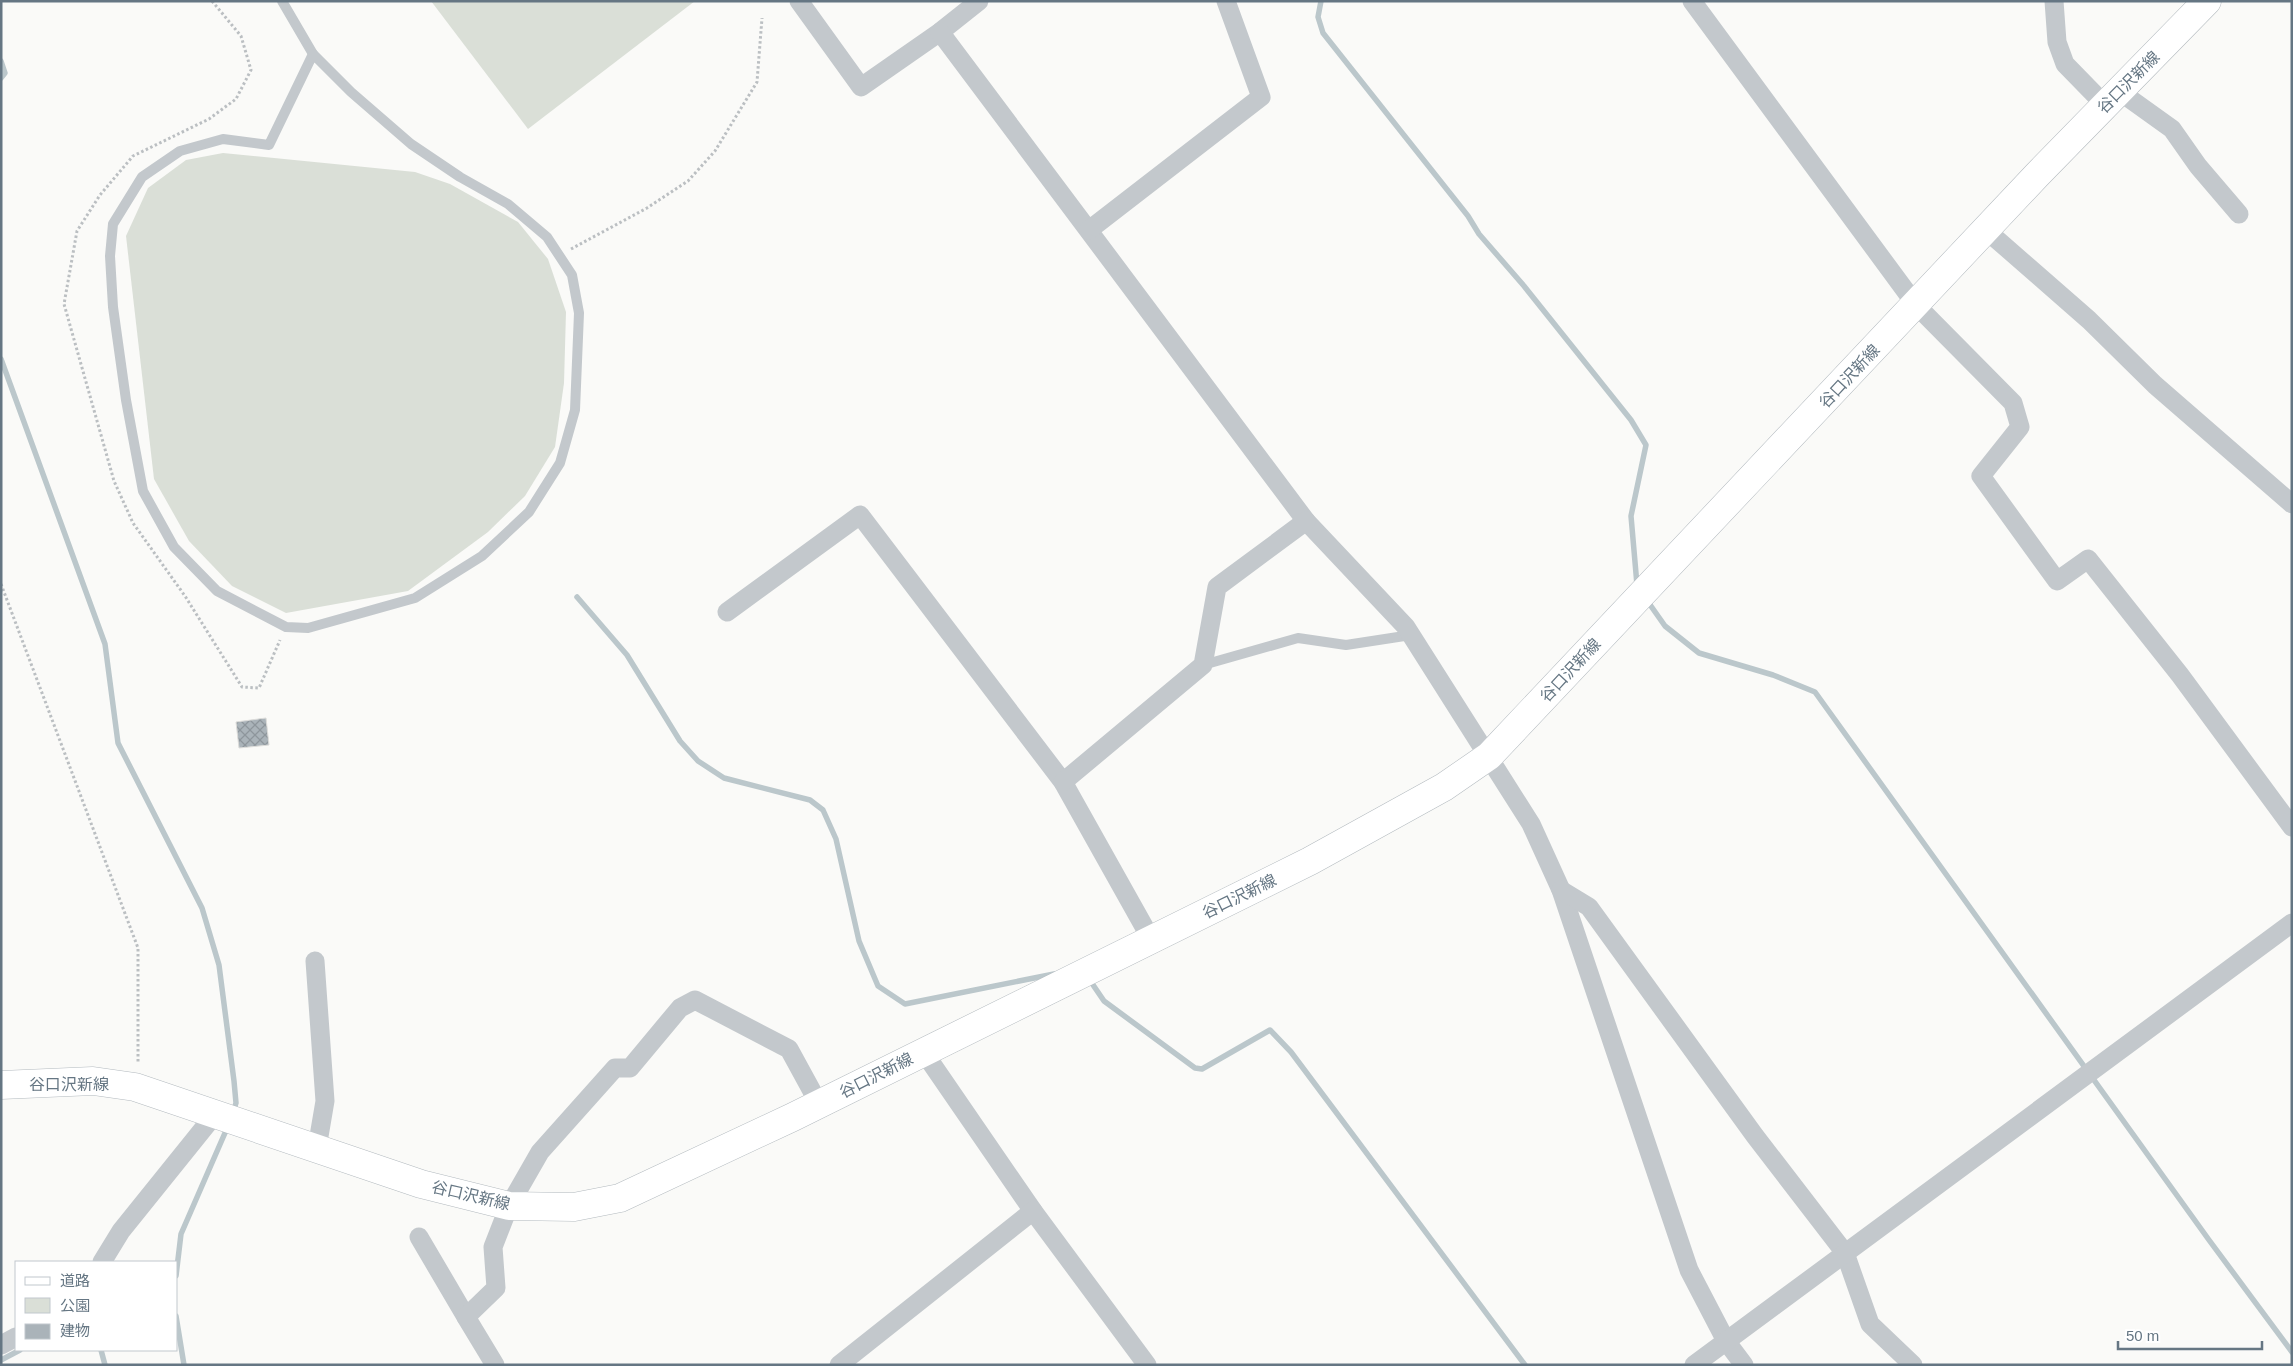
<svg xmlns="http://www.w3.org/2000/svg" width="2293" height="1366" font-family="Helvetica,'Noto Sans JP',sans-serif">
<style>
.park{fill:#dadfd7}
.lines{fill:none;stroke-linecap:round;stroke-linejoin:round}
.stream{stroke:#bbc7cb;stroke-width:5.5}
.building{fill:url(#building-cross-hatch);stroke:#dcdcda}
.secondary-casing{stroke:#b3babf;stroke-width:29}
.path{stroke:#bbbfc2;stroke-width:3;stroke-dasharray:2.5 2.5;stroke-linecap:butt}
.service{stroke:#c3c8cc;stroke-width:10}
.minor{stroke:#c3c8cc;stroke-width:19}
.secondary{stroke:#fff;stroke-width:28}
.labels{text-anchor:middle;stroke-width:5;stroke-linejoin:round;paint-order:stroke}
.street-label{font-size:16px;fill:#657683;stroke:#fff}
</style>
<defs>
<pattern id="building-cross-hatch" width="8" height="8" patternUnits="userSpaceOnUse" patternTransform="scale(1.25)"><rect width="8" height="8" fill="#aab3b9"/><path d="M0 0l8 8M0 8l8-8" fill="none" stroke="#8e969c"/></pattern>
</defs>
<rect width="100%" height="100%" fill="#fafaf8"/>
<g class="park">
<path d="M 431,1 L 695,1 L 528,129 Z"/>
<path d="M 223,153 L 415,172 L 450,184 L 518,222 L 548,259 L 566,312 L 564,383 L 555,447 L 525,496 L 488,532 L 408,591 L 286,613 L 232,586 L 189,541 L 154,479 L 126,236 L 148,188 L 186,160 Z"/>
</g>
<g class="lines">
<g class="stream">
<path d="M 1321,1 L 1318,17 L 1323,33 L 1468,216 L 1479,234 L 1524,286 L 1631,420 L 1646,445 L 1631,516 L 1637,585"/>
<path d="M 1,61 L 5,73 L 1,78"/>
<path d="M 1,359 L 105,644 L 118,743 L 202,908 L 219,965 L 234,1081 L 236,1103 L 233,1112"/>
<path d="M 577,597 L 627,655 L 680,741 L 698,761 L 724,778 L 810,800 L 823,810 L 836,839 L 859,941 L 878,986 L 905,1004 L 1054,974"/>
<path d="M 1646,599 L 1665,626 L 1699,653 L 1773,675 L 1815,692 L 2209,1240 L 2292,1352"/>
<path d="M 1089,979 L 1104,1001 L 1195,1068 L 1202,1069 L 1270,1030 L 1291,1052 L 1525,1365"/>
<path d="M 176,1276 L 181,1234 L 228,1126"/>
<path d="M 176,1316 L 184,1365"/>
<path d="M 101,1350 L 105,1365"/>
<path d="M 1,1360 L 20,1350"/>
</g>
</g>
<path class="building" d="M 266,718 L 269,745 L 239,748 L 236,722 Z"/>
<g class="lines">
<defs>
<path id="secondary" d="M 1,1085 L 93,1081 L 135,1087 L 421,1184 L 509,1206 L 574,1207 L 620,1198 L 793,1117 L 1310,861 L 1444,787 L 1489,756 L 2037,175 L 2207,1"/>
</defs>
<use href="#secondary" class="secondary-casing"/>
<g class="path">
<path d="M 212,1 L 241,36 L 251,70 L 236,99 L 209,119 L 133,156 L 100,195 L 77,231 L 64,304 L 114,481 L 133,523 L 185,596 L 242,687 L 259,688 L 280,640"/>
<path d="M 571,249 L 647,208 L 688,181 L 715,151 L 757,82 L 762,18"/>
<path d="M 1,584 L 138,948 L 138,1064"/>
</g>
<g class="service">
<path d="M 282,1 L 313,54"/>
<path d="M 313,54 L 351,92 L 411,144 L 460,177 L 508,204 L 547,237 L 572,275 L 579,313 L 575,410 L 560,463 L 529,512 L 482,556 L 415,598 L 308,628 L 286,627 L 217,591 L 174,547 L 143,491 L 126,400 L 113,307 L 110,256 L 113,224 L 142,177 L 180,151 L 223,139 L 269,145 Z"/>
<path d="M 1203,665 L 1298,638 L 1346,645 L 1411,635"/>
</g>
<g class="minor">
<path d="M 799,1 L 861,87 L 940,32 L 979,1"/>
<path d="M 1692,1 L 1916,305 L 2013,403 L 2020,427 L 1981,476 L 2057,581 L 2088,559 L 2180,675 L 2292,827"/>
<path d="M 2054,1 L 2057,42 L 2065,64 L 2105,105"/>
<path d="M 940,32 L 1306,521 L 1406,627 L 1531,824 L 1561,890 L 1689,1270 L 1726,1341 L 1744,1365"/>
<path d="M 2119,91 L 2172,129 L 2198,166 L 2239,214"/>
<path d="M 1089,230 L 1261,97 L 1226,1"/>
<path d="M 1986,230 L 2089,320 L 2155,385 L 2292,504"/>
<path d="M 727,612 L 860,515 L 1063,782 L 1151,939"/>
<path d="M 1063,782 L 1203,665 L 1217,587 L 1306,521"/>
<path d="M 1561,890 L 1589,907 L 1755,1136 L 1845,1253 L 1870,1324 L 1913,1365"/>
<path d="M 315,961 L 325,1101 L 317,1148"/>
<path d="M 923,1051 L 1033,1211 L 1147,1365"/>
<path d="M 419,1237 L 466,1317"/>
<path d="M 102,1262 L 121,1231 L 216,1113"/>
<path d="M 1,1345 L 16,1337"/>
<path d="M 495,1365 L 466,1317 L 496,1288 L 493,1247 L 509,1206 L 540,1152 L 615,1068 L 630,1068 L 680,1008 L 695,1000 L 789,1049 L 819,1104"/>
<path d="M 839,1365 L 1033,1211"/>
<path d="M 1694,1365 L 2292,923"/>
</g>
<use href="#secondary" class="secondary"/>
</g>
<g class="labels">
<g class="street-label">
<text transform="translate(2128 82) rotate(-45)" y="6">谷口沢新線</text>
<text transform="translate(1849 376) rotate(-47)" y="6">谷口沢新線</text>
<text transform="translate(1570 670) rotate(-47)" y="6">谷口沢新線</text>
<text transform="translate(1239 896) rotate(-26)" y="6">谷口沢新線</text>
<text transform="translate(876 1075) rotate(-27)" y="6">谷口沢新線</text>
<text x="69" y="1090">谷口沢新線</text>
<text transform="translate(471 1195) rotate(13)" y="6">谷口沢新線</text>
</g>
</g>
<rect width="2293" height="1366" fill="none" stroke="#657683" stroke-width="5"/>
<rect x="15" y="1261" width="162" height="90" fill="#ffffff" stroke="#c1c8cd"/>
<rect x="25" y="1277" width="25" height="8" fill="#ffffff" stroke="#c1c8cd"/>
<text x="60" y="1286" font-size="15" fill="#657683">道路</text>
<rect x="25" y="1298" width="25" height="15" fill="#dadfd7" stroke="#c1c8cd"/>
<text x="60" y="1311" font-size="15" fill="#657683">公園</text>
<rect x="25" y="1324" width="25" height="15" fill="#aab3b9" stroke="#c1c8cd"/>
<text x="60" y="1336" font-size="15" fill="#657683">建物</text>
<path d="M2118 1341v8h144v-8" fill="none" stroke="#657683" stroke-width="2.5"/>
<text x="2126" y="1341" font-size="15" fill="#657683" stroke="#ffffff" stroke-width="4" paint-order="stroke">50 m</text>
</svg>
